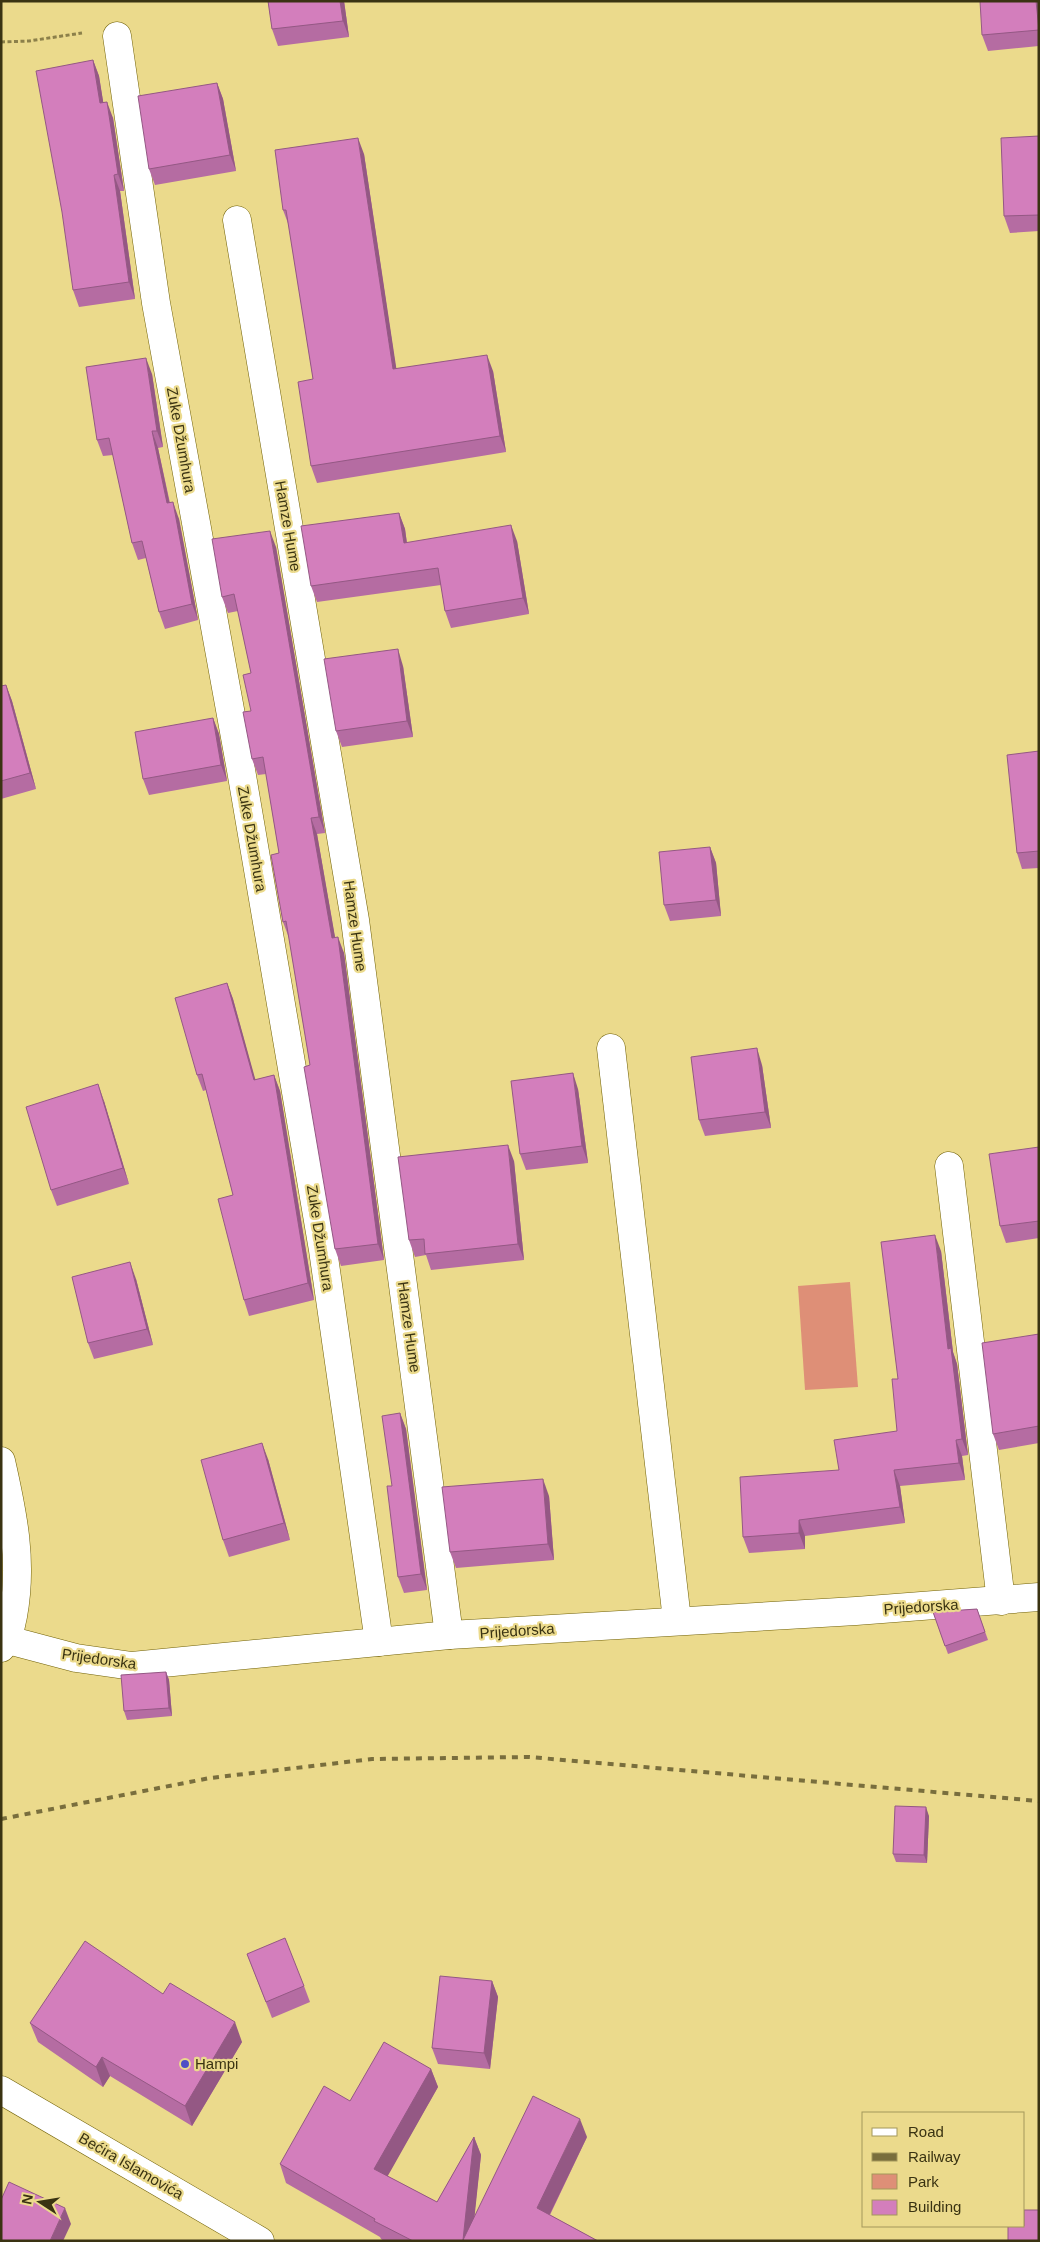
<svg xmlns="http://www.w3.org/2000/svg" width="1040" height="2242" font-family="Helvetica,sans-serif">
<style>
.green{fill:#de8f77}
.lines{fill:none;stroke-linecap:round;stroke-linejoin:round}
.street-casing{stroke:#716106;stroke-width:29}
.secondary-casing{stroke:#716106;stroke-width:29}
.path{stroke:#8c804a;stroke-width:3;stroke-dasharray:4 2.5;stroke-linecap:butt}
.street{stroke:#fff;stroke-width:28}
.secondary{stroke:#fff;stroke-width:28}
.rail{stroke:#796e3d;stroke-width:4;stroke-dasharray:6 6;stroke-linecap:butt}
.wall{fill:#b56ca2}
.shaded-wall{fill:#945884}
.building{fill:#d37ebc;stroke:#945884}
.poi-dot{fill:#4f4fc5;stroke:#ebda8c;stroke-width:2}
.labels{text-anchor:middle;stroke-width:4.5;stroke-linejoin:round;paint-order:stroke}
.street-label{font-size:15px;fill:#3a3312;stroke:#ebda8c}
.poi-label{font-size:15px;fill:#3a3312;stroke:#ebda8c;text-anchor:start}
</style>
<rect width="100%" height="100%" fill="#ebda8c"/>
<path class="green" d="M 850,1282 L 858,1387 L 805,1390 L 798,1286 Z"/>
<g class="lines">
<defs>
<g id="street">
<path d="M 117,36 L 156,303 L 241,770 L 323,1250 L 379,1642"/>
<path d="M 237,220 L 355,920 L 449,1635"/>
<path d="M 611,1048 L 677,1620"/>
<path d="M 949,1166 L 1001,1601"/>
<path d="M 8,1640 L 76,1658 L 132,1666 L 449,1635 L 856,1611 L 1039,1597"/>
</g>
<g id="secondary">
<path d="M 1,1461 C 13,1514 23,1562 13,1616 C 10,1628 10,1638 1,1648"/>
<path d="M 1,2090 L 260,2241"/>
</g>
</defs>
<use href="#street" class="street-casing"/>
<use href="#secondary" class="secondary-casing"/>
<path class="path" d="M 1,42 L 29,41 L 82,33"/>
<use href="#street" class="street"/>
<use href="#secondary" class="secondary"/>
<path class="rail" d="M 1,1819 L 210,1778 L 372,1759 L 529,1757 L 1039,1801"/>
</g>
<g class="wall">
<path d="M 268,1 L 344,1 L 349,37 L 278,46 L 272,29 Z"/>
<path d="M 1039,1 L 1039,46 L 988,51 L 982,35 Z"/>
<path d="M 93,60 L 99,76 L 103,102 L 113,118 L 124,191 L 120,191 L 135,299 L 79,307 L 73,290 Z"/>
<path d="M 217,83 L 223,99 L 236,171 L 155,185 L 149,169 Z"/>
<path d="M 1039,136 L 1039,231 L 1010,233 L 1004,216 Z"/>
<path d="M 364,154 L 396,369 L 493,371 L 506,452 L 317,483 L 311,466 L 313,379 L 289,226 L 283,210 Z"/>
<path d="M 152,374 L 163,447 L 158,448 L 170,503 L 179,519 L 198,620 L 165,629 L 159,612 L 146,558 L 138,560 L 132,543 L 113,455 L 103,456 L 97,440 Z"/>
<path d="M 399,513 L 405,529 L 407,543 L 517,541 L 529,614 L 451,628 L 445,611 L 441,585 L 317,602 L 311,586 Z"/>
<path d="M 276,547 L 325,833 L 317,834 L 335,938 L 344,953 L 384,1260 L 341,1266 L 335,1249 L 310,1065 L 289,938 L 283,922 L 279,853 L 266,774 L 258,775 L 252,759 L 251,711 L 251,673 L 238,611 L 228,613 L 222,597 Z"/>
<path d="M 403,666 L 413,737 L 342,747 L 336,731 Z"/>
<path d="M 6,685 L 12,701 L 36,789 L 1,799 L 1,686 Z"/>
<path d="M 213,718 L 219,734 L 227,781 L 149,795 L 143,779 Z"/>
<path d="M 1039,751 L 1039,868 L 1022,869 L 1017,853 Z"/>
<path d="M 710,847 L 716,863 L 721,916 L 670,921 L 664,905 Z"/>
<path d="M 227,983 L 233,999 L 255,1080 L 274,1075 L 280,1091 L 314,1300 L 249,1316 L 244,1300 L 233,1195 L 206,1090 L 203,1091 L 197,1075 Z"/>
<path d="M 762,1065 L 771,1128 L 705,1136 L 699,1120 Z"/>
<path d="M 578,1089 L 588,1163 L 526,1170 L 520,1154 Z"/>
<path d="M 104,1101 L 129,1184 L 57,1206 L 51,1190 Z"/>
<path d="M 1039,1147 L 1039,1238 L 1006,1243 L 1000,1226 Z"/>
<path d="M 514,1161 L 524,1260 L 431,1270 L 426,1255 L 415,1257 L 409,1240 Z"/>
<path d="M 941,1251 L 953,1352 L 957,1364 L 968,1455 L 962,1456 L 965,1480 L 900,1486 L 905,1523 L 805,1536 L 805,1549 L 749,1553 L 743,1537 L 897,1431 L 898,1379 Z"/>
<path d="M 136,1279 L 153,1345 L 94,1359 L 88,1343 Z"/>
<path d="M 1039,1334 L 1039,1443 L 999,1450 L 993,1434 Z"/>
<path d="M 400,1413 L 406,1429 L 427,1590 L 404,1593 L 398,1577 L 392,1486 Z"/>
<path d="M 268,1459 L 290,1540 L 229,1557 L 223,1540 Z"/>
<path d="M 549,1496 L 554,1560 L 456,1568 L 450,1552 Z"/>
<path d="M 977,1609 L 988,1640 L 948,1654 L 933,1612 Z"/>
<path d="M 166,1672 L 169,1680 L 172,1716 L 127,1720 L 124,1711 Z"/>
<path d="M 929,1816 L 927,1863 L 896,1862 L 893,1854 Z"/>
<path d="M 247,1954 L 304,1986 L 310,2002 L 272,2018 Z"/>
<path d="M 492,1981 L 498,1997 L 490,2069 L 438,2064 L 432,2048 Z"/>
<path d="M 163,1994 L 242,2042 L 192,2126 L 110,2076 L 103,2087 L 38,2042 L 30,2023 Z"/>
<path d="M 431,2069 L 438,2087 L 387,2176 L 437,2202 L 474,2137 L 481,2155 L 474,2217 L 587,2137 L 550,2215 L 598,2241 L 384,2241 L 381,2239 L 380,2237 L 286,2183 L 280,2164 L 350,2101 Z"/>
</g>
<g class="shaded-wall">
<path d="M 340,1 L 344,1 L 349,37 L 343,21 Z"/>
<path d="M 1036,1 L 1039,1 L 1039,28 Z"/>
<path d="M 93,60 L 99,76 L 106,119 L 100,103 Z"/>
<path d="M 217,83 L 223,99 L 236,171 L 230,155 Z"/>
<path d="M 107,102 L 113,118 L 124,191 L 118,174 Z"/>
<path d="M 358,138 L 364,154 L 399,386 L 393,369 Z"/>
<path d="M 114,175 L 120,191 L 135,299 L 129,282 Z"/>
<path d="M 487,355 L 493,371 L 506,452 L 500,436 Z"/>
<path d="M 146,358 L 152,374 L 163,447 L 157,431 Z"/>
<path d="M 152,431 L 158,448 L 173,520 L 167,503 Z"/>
<path d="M 173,502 L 179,519 L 198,620 L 192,604 Z"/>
<path d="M 399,513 L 405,529 L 409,560 L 404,543 Z"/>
<path d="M 511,525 L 517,541 L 529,614 L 523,598 Z"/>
<path d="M 270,531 L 276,547 L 325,833 L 319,817 Z"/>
<path d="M 398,649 L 403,666 L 413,737 L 407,721 Z"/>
<path d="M 6,685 L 12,701 L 36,789 L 30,773 Z"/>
<path d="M 213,718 L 219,734 L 227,781 L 221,765 Z"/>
<path d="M 311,818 L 317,834 L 338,954 L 332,938 Z"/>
<path d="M 710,847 L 716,863 L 721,916 L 716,900 Z"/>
<path d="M 338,937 L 344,953 L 384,1260 L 378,1244 Z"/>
<path d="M 227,983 L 233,999 L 260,1096 L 254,1080 Z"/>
<path d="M 757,1048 L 762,1065 L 771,1128 L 765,1112 Z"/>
<path d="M 573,1073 L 578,1089 L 588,1163 L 582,1146 Z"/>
<path d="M 274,1075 L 280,1091 L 314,1300 L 308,1283 Z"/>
<path d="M 98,1084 L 104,1101 L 129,1184 L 123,1168 Z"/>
<path d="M 508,1145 L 514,1161 L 524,1260 L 518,1244 Z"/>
<path d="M 935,1235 L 941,1251 L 953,1352 L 957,1364 L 968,1455 L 962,1439 L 948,1349 Z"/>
<path d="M 130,1262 L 136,1279 L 153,1345 L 147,1329 Z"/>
<path d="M 400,1413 L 406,1429 L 427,1590 L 421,1574 Z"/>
<path d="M 956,1440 L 962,1456 L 965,1480 L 959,1463 Z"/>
<path d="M 262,1443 L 268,1459 L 290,1540 L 284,1523 Z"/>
<path d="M 894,1470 L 900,1486 L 905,1523 L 900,1507 Z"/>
<path d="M 543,1479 L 549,1496 L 554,1560 L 548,1544 Z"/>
<path d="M 799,1520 L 805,1536 L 805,1549 L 799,1533 Z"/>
<path d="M 166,1672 L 169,1680 L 172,1716 L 169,1708 Z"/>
<path d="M 926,1807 L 929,1816 L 927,1863 L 924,1855 Z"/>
<path d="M 492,1981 L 498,1997 L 490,2069 L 484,2053 Z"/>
<path d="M 235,2022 L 242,2042 L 192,2126 L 185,2106 Z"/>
<path d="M 102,2057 L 110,2076 L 103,2087 L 96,2067 Z"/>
<path d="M 431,2069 L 438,2087 L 381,2188 L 374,2169 Z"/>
<path d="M 580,2119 L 587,2137 L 544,2226 L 537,2208 Z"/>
<path d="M 474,2137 L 481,2155 L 472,2241 L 463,2240 Z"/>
<path d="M 65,2208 L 71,2224 L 63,2241 L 50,2241 Z"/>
</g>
<g class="building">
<path d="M 268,1 L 340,1 L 343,21 L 272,29 Z"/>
<path d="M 980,1 L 1036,1 L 1039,30 L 982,35 Z"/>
<path d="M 93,60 L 100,103 L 107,102 L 118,174 L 114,175 L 129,282 L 73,290 L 62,212 L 36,71 Z"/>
<path d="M 217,83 L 230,155 L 149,169 L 138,96 Z"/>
<path d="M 1039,136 L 1039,215 L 1004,216 L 1001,138 Z"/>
<path d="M 358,138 L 393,369 L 487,355 L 500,436 L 311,466 L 298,382 L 313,379 L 286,210 L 283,210 L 275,150 Z"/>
<path d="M 146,358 L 157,431 L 152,431 L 167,503 L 173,502 L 192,604 L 159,612 L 142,541 L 132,543 L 109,438 L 97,440 L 86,367 Z"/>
<path d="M 399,513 L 404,543 L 511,525 L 523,598 L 445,611 L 438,568 L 311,586 L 301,526 Z"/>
<path d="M 270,531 L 319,817 L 311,818 L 332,938 L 338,937 L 378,1244 L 335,1249 L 304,1067 L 310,1065 L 286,921 L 283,922 L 271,855 L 279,853 L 263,757 L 252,759 L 243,712 L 251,711 L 243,675 L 251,673 L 234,594 L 222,597 L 212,539 Z"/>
<path d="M 398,649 L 407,721 L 336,731 L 324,659 Z"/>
<path d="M 6,685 L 30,773 L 1,781 L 1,686 Z"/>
<path d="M 213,718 L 221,765 L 143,779 L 135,732 Z"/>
<path d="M 1039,751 L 1039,851 L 1017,853 L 1007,755 Z"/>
<path d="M 710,847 L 716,900 L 664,905 L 659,852 Z"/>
<path d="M 227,983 L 254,1080 L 274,1075 L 308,1283 L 244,1300 L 218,1199 L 233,1195 L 202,1074 L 197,1075 L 175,998 Z"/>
<path d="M 757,1048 L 765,1112 L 699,1120 L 691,1057 Z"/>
<path d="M 573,1073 L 582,1146 L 520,1154 L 511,1081 Z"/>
<path d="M 98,1084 L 123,1168 L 51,1190 L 26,1107 Z"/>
<path d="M 508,1145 L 518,1244 L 425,1254 L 424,1239 L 409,1240 L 398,1157 Z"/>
<path d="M 1039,1147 L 1039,1221 L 1000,1226 L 989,1154 Z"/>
<path d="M 935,1235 L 948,1349 L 951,1348 L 962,1439 L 956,1440 L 959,1463 L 894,1470 L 900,1507 L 799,1520 L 799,1533 L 743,1537 L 740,1477 L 839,1470 L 834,1440 L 897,1431 L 892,1379 L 898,1379 L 881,1242 Z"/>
<path d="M 130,1262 L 147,1329 L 88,1343 L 72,1277 Z"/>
<path d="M 1039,1334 L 1039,1426 L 993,1434 L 982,1343 Z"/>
<path d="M 400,1413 L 421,1574 L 398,1577 L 387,1486 L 392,1486 L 382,1416 Z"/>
<path d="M 262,1443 L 284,1523 L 223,1540 L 201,1460 Z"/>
<path d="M 543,1479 L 548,1544 L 450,1552 L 442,1487 Z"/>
<path d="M 977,1609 L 985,1632 L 945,1646 L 933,1612 Z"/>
<path d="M 166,1672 L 169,1708 L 124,1711 L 121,1675 Z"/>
<path d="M 895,1806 L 926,1807 L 924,1855 L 893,1854 Z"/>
<path d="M 285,1938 L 304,1986 L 266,2002 L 247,1954 Z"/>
<path d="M 85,1941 L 163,1994 L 170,1983 L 235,2022 L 185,2106 L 102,2057 L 96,2067 L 30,2023 Z"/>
<path d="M 440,1976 L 492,1981 L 484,2053 L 432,2048 Z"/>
<path d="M 384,2042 L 431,2069 L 374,2169 L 437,2202 L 474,2137 L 463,2240 L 533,2096 L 580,2119 L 537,2208 L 598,2241 L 413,2241 L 374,2221 L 375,2219 L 280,2164 L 324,2086 L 350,2101 Z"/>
<path d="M 9,2182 L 65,2208 L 50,2241 L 1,2241 L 1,2200 Z"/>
<path d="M 1024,2210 L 1039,2210 L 1039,2241 L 1008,2241 L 1008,2226 L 1024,2226 Z"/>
</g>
<circle class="poi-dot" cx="185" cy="2064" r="5"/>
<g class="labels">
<g class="street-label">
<text transform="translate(181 440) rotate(80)" y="5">Zuke Džumhura</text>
<text transform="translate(288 526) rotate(80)" y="5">Hamze Hume</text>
<text transform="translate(252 839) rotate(80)" y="5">Zuke Džumhura</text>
<text transform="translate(355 926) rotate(82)" y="5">Hamze Hume</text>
<text transform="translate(320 1238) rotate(81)" y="5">Zuke Džumhura</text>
<text transform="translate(409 1327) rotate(82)" y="5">Hamze Hume</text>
<text transform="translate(921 1607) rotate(-4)" y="5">Prijedorska</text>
<text transform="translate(517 1631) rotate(-4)" y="5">Prijedorska</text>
<text transform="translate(99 1659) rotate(8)" y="5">Prijedorska</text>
<text transform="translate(131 2166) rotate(30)" y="5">Bećira Islamovića</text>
</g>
<g class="poi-label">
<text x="195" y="2069">Hampi</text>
</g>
</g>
<rect width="1040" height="2242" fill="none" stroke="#3a3312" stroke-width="5"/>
<rect x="862" y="2112" width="162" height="115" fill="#ebda8c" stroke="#a4975b"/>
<rect x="872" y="2128" width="25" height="8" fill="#ffffff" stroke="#a4975b"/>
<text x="908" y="2137" font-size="15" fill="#3a3312">Road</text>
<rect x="872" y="2153" width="25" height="8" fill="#796e3d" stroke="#a4975b"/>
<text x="908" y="2162" font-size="15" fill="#3a3312">Railway</text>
<rect x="872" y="2174" width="25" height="15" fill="#de8f77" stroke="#a4975b"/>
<text x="908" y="2187" font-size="15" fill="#3a3312">Park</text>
<rect x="872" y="2200" width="25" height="15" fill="#d37ebc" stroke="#a4975b"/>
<text x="908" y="2212" font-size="15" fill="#3a3312">Building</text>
<g transform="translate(40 2202) rotate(282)" stroke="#ebda8c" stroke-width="4" paint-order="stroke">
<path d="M0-4L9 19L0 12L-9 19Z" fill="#3a3312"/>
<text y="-8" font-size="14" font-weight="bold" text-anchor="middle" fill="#3a3312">N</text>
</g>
</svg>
